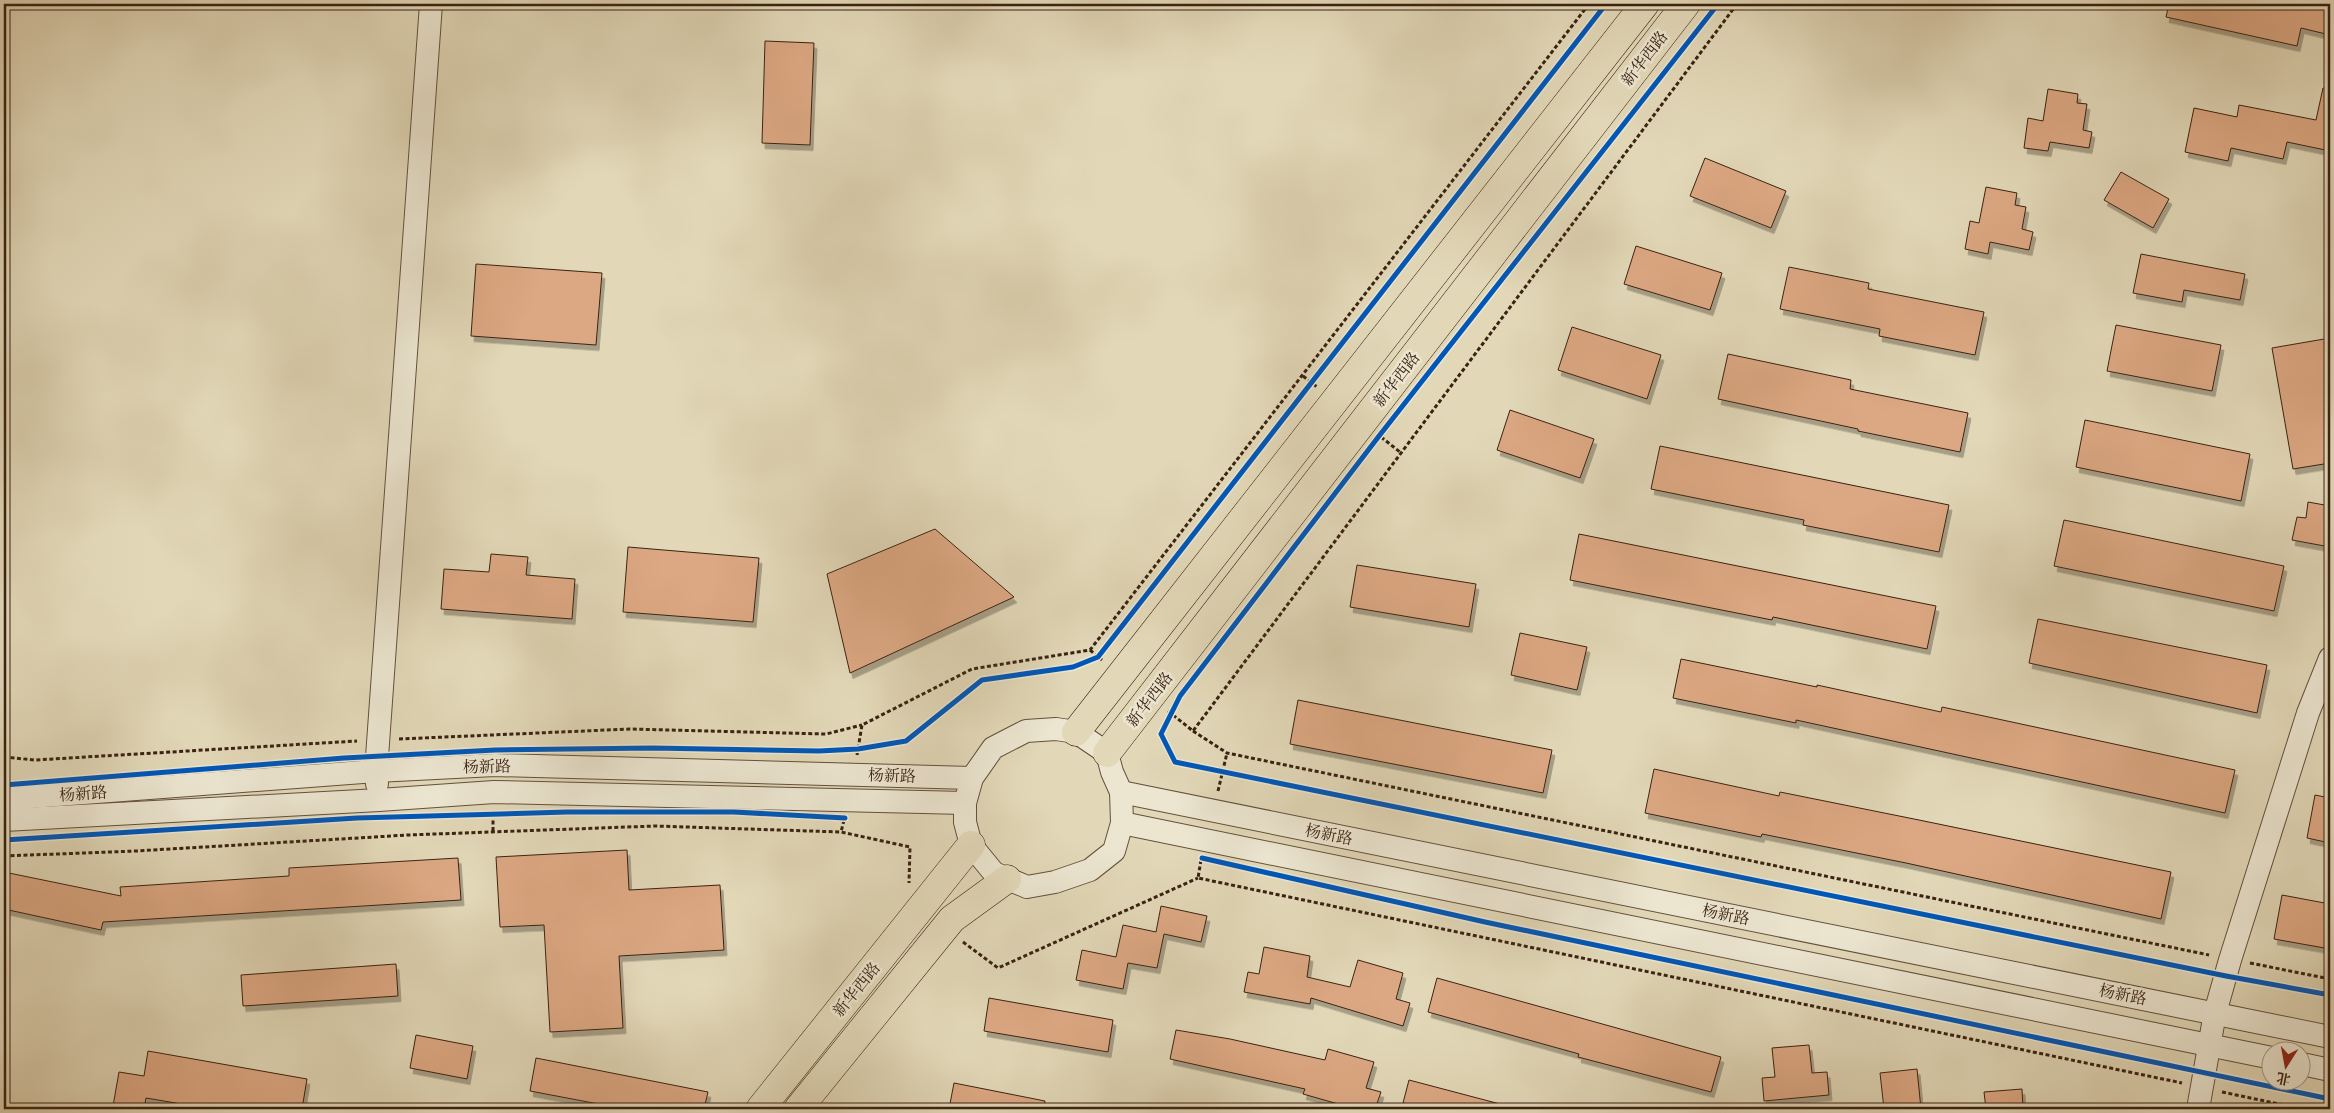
<svg xmlns="http://www.w3.org/2000/svg" width="2334" height="1113" font-family="'IM FELL Double Pica','Noto Serif SC',serif">
<style>
.building{fill:#dca883;stroke:#3a2212;filter:url(#shadow)}
.lines{fill:none;stroke-linecap:round;stroke-linejoin:round}
.minor-casing{stroke:#64503c;stroke-width:24}
.major-casing{stroke:#3a2212;stroke-width:29}
.path{stroke:#3a2212;stroke-width:3;stroke-dasharray:4 2.5;stroke-linecap:butt}
.minor{stroke:#ece6d1;stroke-width:22}
.major{stroke:#e2d8b8;stroke-width:28}
.cycleway-casing{stroke:#ece6d1;stroke-width:8}
.cycleway{stroke:#0057b8;stroke-width:5}
.labels{text-anchor:middle;stroke-width:5;stroke-linejoin:round;paint-order:stroke}
.street-label{font-size:16px;fill:#3a2212;stroke:#ece6d1}
</style>
<defs>
<filter id="shadow"><feDropShadow dx="3" dy="5.5" stdDeviation="0" flood-color="#0004"/></filter>
</defs>
<rect width="100%" height="100%" fill="#e2d8b8"/>
<filter id="stains"><feTurbulence type="fractalNoise" baseFrequency=".004" numOctaves="4"/><feColorMatrix values="0 0 0 0 .2 0 0 0 0 .09 0 0 0 0 .02 0 0 0 .5 -.17"/></filter>
<radialGradient id="worn" r=".72"><stop offset=".6" stop-color="#630" stop-opacity="0"/><stop offset="1" stop-color="#630" stop-opacity=".3"/></radialGradient>
<g class="building">
<path d="M 2169,4 L 2302,4 L 2330,10 L 2330,35 L 2301,28 L 2297,46 L 2166,17 Z"/>
<path d="M 765,41 L 814,43 L 810,145 L 762,143 Z"/>
<path d="M 2323,88 L 2330,89 L 2330,151 L 2287,142 L 2283,159 L 2231,148 L 2228,161 L 2185,152 L 2194,108 L 2237,117 L 2239,105 L 2316,120 Z"/>
<path d="M 2048,89 L 2078,94 L 2077,103 L 2087,104 L 2083,130 L 2092,132 L 2089,148 L 2050,142 L 2048,151 L 2024,148 L 2028,118 L 2043,121 Z"/>
<path d="M 1705,158 L 1786,191 L 1771,228 L 1690,196 Z"/>
<path d="M 2121,172 L 2169,199 L 2153,228 L 2104,200 Z"/>
<path d="M 1986,187 L 2017,193 L 2015,205 L 2026,207 L 2022,229 L 2033,232 L 2029,250 L 1990,242 L 1988,254 L 1965,249 L 1970,221 L 1979,223 Z"/>
<path d="M 1636,246 L 1722,273 L 1710,310 L 1624,284 Z"/>
<path d="M 2141,254 L 2245,274 L 2240,300 L 2184,290 L 2182,302 L 2133,293 Z"/>
<path d="M 476,264 L 602,273 L 596,345 L 471,336 Z"/>
<path d="M 1789,267 L 1869,283 L 1868,289 L 1984,312 L 1975,355 L 1879,336 L 1880,329 L 1780,309 Z"/>
<path d="M 2116,325 L 2221,345 L 2212,391 L 2107,371 Z"/>
<path d="M 1572,327 L 1661,355 L 1647,399 L 1558,370 Z"/>
<path d="M 2330,338 L 2330,463 L 2293,469 L 2272,348 Z"/>
<path d="M 1728,354 L 1851,380 L 1850,389 L 1968,413 L 1960,452 L 1858,431 L 1858,429 L 1718,399 Z"/>
<path d="M 1510,410 L 1594,439 L 1580,478 L 1497,450 Z"/>
<path d="M 2085,420 L 2250,454 L 2241,501 L 2076,467 Z"/>
<path d="M 1660,446 L 1949,505 L 1939,552 L 1803,525 L 1804,520 L 1651,489 Z"/>
<path d="M 2308,502 L 2330,506 L 2330,547 L 2292,540 L 2297,517 L 2306,518 Z"/>
<path d="M 2064,520 L 2284,566 L 2274,611 L 2054,566 Z"/>
<path d="M 935,529 L 1014,597 L 850,673 L 827,574 Z"/>
<path d="M 1579,534 L 1936,606 L 1927,649 L 1773,617 L 1772,620 L 1570,580 Z"/>
<path d="M 628,547 L 759,558 L 753,622 L 623,612 Z"/>
<path d="M 491,554 L 528,557 L 526,575 L 575,579 L 572,619 L 441,609 L 444,569 L 489,572 Z"/>
<path d="M 1357,565 L 1476,584 L 1469,627 L 1350,607 Z"/>
<path d="M 2038,619 L 2267,665 L 2257,713 L 2029,663 Z"/>
<path d="M 1520,633 L 1587,647 L 1577,690 L 1511,675 Z"/>
<path d="M 1681,659 L 1817,687 L 1817,685 L 1941,712 L 1942,707 L 2235,770 L 2225,813 L 1796,720 L 1796,723 L 1673,698 Z"/>
<path d="M 1298,700 L 1552,750 L 1543,793 L 1290,744 Z"/>
<path d="M 1654,769 L 1779,796 L 1780,792 L 1919,820 L 2171,872 L 2161,919 L 1906,863 L 1762,834 L 1761,837 L 1645,813 Z"/>
<path d="M 2315,795 L 2330,798 L 2330,843 L 2307,838 Z"/>
<path d="M 627,850 L 629,890 L 720,885 L 724,950 L 619,956 L 623,1028 L 550,1032 L 544,925 L 500,927 L 496,857 Z"/>
<path d="M 458,858 L 461,900 L 103,922 L 101,930 L 4,909 L 4,872 L 121,896 L 120,887 L 289,876 L 289,868 Z"/>
<path d="M 2282,895 L 2330,904 L 2330,949 L 2274,939 Z"/>
<path d="M 1161,906 L 1207,916 L 1201,942 L 1164,934 L 1157,968 L 1128,963 L 1123,989 L 1076,980 L 1082,950 L 1116,957 L 1123,925 L 1156,932 Z"/>
<path d="M 1264,947 L 1310,956 L 1307,977 L 1350,987 L 1358,960 L 1403,973 L 1396,999 L 1410,1003 L 1403,1026 L 1311,998 L 1310,1004 L 1244,992 L 1248,972 L 1259,974 Z"/>
<path d="M 396,964 L 398,996 L 243,1006 L 241,975 Z"/>
<path d="M 1437,978 L 1721,1057 L 1711,1092 L 1578,1057 L 1579,1054 L 1428,1012 Z"/>
<path d="M 989,998 L 1113,1020 L 1108,1052 L 984,1031 Z"/>
<path d="M 1176,1030 L 1230,1039 L 1325,1060 L 1328,1049 L 1374,1062 L 1366,1088 L 1381,1092 L 1375,1109 L 1356,1109 L 1303,1094 L 1305,1089 L 1170,1059 Z"/>
<path d="M 416,1035 L 473,1046 L 467,1079 L 410,1068 Z"/>
<path d="M 1809,1045 L 1812,1073 L 1827,1072 L 1829,1095 L 1764,1101 L 1762,1078 L 1775,1077 L 1772,1048 Z"/>
<path d="M 148,1051 L 307,1079 L 302,1109 L 211,1109 L 146,1098 L 144,1109 L 113,1106 L 119,1072 L 144,1076 Z"/>
<path d="M 536,1058 L 708,1092 L 704,1109 L 625,1109 L 530,1091 Z"/>
<path d="M 1917,1069 L 1921,1109 L 1884,1109 L 1880,1073 Z"/>
<path d="M 1409,1080 L 1500,1104 L 1499,1109 L 1428,1109 L 1403,1103 Z"/>
<path d="M 954,1083 L 1045,1101 L 1044,1109 L 949,1109 Z"/>
<path d="M 2022,1089 L 2023,1109 L 1986,1109 L 1984,1092 Z"/>
</g>
<g class="lines">
<defs>
<g id="minor">
<path d="M 1056,729 L 1076,732 L 1107,753 L 1112,772 L 1121,792 L 1122,823 L 1114,851 L 1090,870 L 1055,882 L 1027,887 L 994,873 L 971,845 L 965,822 L 965,803 L 972,778 L 993,748 L 1026,731 Z"/>
<path d="M 377,784 L 376,771 L 431,4"/>
<path d="M 1121,792 L 2330,1037"/>
<path d="M 4,799 L 376,771 L 495,765 L 972,778"/>
<path d="M 4,820 L 379,800 L 494,792 L 965,803"/>
<path d="M 1122,823 L 2272,1058"/>
<path d="M 2302,1064 L 2330,1070"/>
<path d="M 2198,1109 L 2215,1013 L 2230,960 L 2308,713 L 2330,658"/>
</g>
<g id="major">
<path d="M 1076,732 L 1645,4"/>
<path d="M 1107,753 L 1686,4"/>
<path d="M 760,1109 L 971,845"/>
<path d="M 798,1109 L 952,919 L 1007,879"/>
</g>
</defs>
<use href="#minor" class="minor-casing"/>
<use href="#major" class="major-casing"/>
<g class="path">
<path d="M 1303,376 L 1317,387"/>
<path d="M 1381,437 L 1400,452"/>
<path d="M 1090,650 L 1102,660"/>
<path d="M 1168,711 L 1193,731 L 1737,4"/>
<path d="M 1193,731 L 1227,753 L 2209,955"/>
<path d="M 399,739 L 630,729 L 826,734 L 862,725"/>
<path d="M 857,755 L 862,725 L 972,669 L 1090,650 L 1589,4"/>
<path d="M 4,757 L 35,760 L 357,741"/>
<path d="M 1218,791 L 1227,753"/>
<path d="M 844,820 L 841,832 L 910,847 L 909,883"/>
<path d="M 493,831 L 493,812"/>
<path d="M 4,856 L 136,851 L 408,835 L 655,826 L 841,832"/>
<path d="M 1201,860 L 1198,878 L 2182,1083"/>
<path d="M 963,942 L 998,968 L 1198,878"/>
<path d="M 2250,963 L 2330,979"/>
<path d="M 2222,1092 L 2303,1109"/>
</g>
<use href="#minor" class="minor"/>
<use href="#major" class="major"/>
<defs>
<g id="cycleway">
<path d="M 1718,4 L 1379,436 L 1180,696 L 1161,734 L 1175,762 L 2226,976 L 2330,995"/>
<path d="M 4,785 L 344,758 L 495,750 L 652,748 L 819,751 L 858,749 L 906,741 L 982,680 L 1073,667 L 1098,657 L 1606,4"/>
<path d="M 4,840 L 357,818 L 567,812 L 734,812 L 845,818"/>
<path d="M 1202,858 L 1485,922 L 2330,1099"/>
</g>
</defs>
<use href="#cycleway" class="cycleway-casing"/>
<use href="#cycleway" class="cycleway"/>
</g>
<g class="labels">
<g class="street-label">
<text transform="translate(1644 58) rotate(-52)" y="6">新华西路</text>
<text transform="translate(1396 379) rotate(-52)" y="6">新华西路</text>
<text transform="translate(1149 699) rotate(-52)" y="6">新华西路</text>
<text transform="translate(487 766) rotate(-1)" y="6">杨新路</text>
<text transform="translate(892 775) rotate(2)" y="6">杨新路</text>
<text transform="translate(83 793) rotate(-4)" y="6">杨新路</text>
<text transform="translate(1329 834) rotate(11)" y="6">杨新路</text>
<text transform="translate(1726 914) rotate(11)" y="6">杨新路</text>
<text transform="translate(856 989) rotate(-51)" y="6">新华西路</text>
<text transform="translate(2123 994) rotate(11)" y="6">杨新路</text>
</g>
</g>
<rect width="2334" height="1113" fill="none" stroke="#e2d8b8" stroke-width="20"/>
<rect x="5" y="5" width="2324" height="1103" fill="none" stroke="#3a2212" stroke-width="2.5"/>
<rect x="10" y="10" width="2314" height="1093" fill="none" stroke="#3a2212"/>
<g transform="translate(2286 1066) rotate(191)"><circle r="24" fill="#ece6d1" stroke="#a59885"/>
<path d="M0-4L9 19L0 12L-9 19Z" fill="#8f2418"/>
<text y="-8" font-size="14" font-weight="bold" text-anchor="middle" fill="#3a2212">北</text>
</g>
<rect width="100%" height="100%" filter="url(#stains)"/>
<rect width="100%" height="100%" fill="url(#worn)"/>
</svg>
